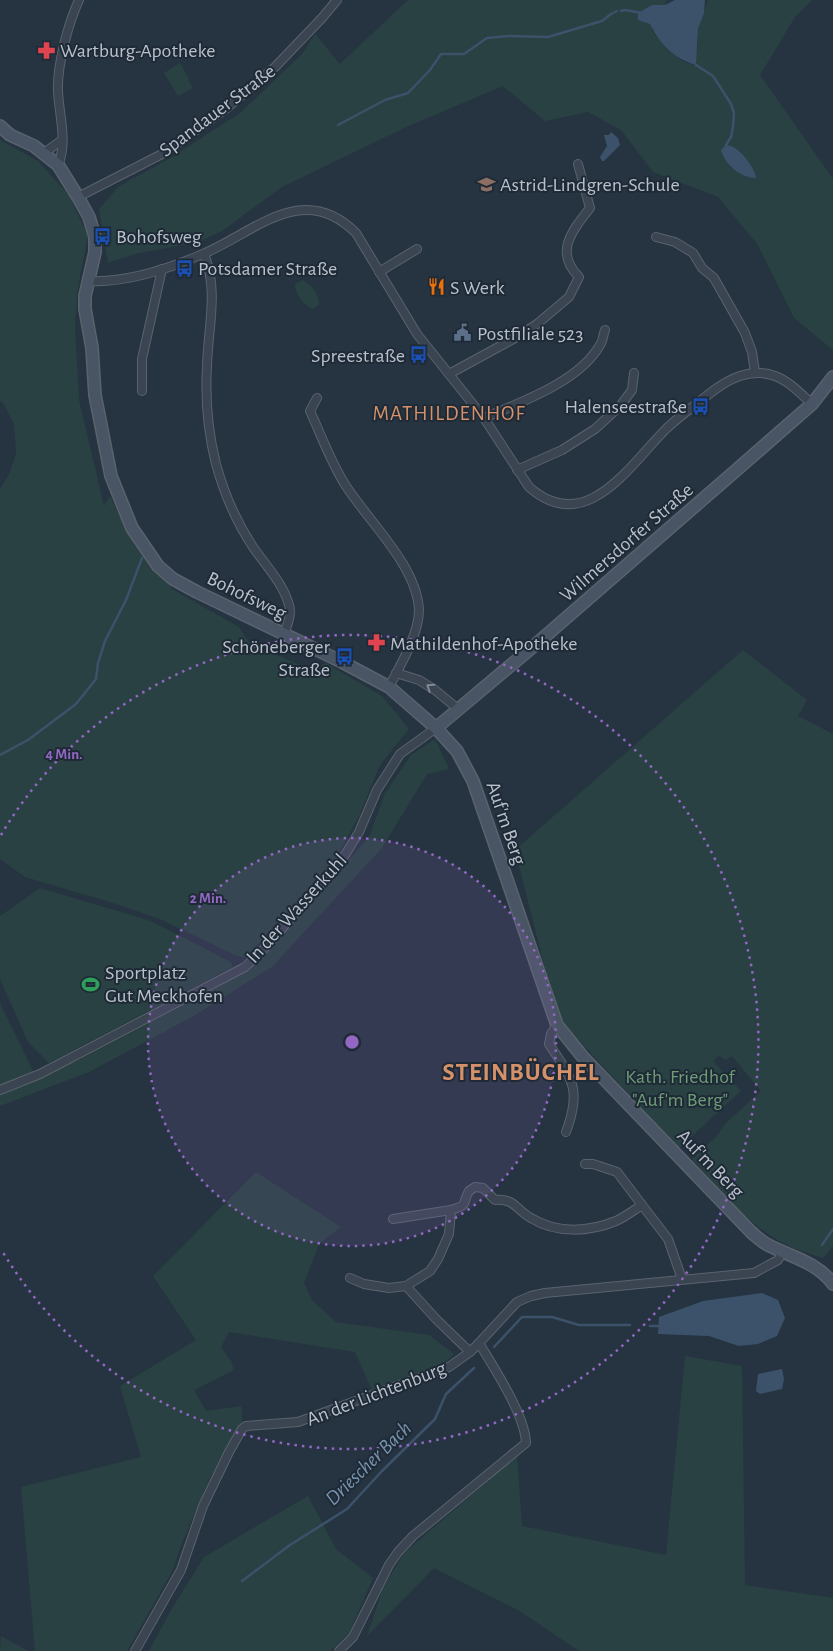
<svg xmlns="http://www.w3.org/2000/svg" width="833" height="1651" font-family="'Alegreya Sans',sans-serif">
<style>
.green{fill:#294142;fill-rule:evenodd}
.water{fill:#3c526a}
.lines{fill:none;stroke-linecap:round;stroke-linejoin:round}
.stream{stroke:#3c526a;stroke-width:2.5}
.street-casing{stroke:#59636e;stroke-width:10}
.secondary-casing{stroke:#59636e;stroke-width:14}
.street{stroke:#3b4551;stroke-width:8}
.secondary{stroke:#495564;stroke-width:11}
.oneway{stroke:#808994}
.ring{fill:none;stroke:#9367c4;stroke-width:2.5;stroke-dasharray:2.5 5}
.labels{text-anchor:middle;stroke-width:4;stroke-linejoin:round;paint-order:stroke}
.poi-label{font-size:20px;fill:#b8c0cb;stroke:#1f2a37;text-anchor:start}
.street-label{font-size:20px;fill:#b8c0cb;stroke:#1f2a37}
.park-label{font-size:20px;fill:#6f9c76;stroke:#1f2a37}
.neighbourhood-label{font-size:21px;letter-spacing:1px;fill:#d59169;stroke:#1f2a37}
.water-label{font-size:21px;font-style:italic;fill:#7893ae;stroke:#1f2a37}
.district-label{font-size:25px;font-weight:bold;letter-spacing:1px;fill:#d59169;stroke:#1f2a37}
.centre{fill:#9367c4;stroke:#1f2a37;stroke-width:2.5}
.ring-label{font-size:15px;text-anchor:middle;font-weight:bold;fill:#9367c4;stroke:#1f2a37;stroke-width:4;stroke-linejoin:round;paint-order:stroke}
</style>
<rect width="100%" height="100%" fill="#263441"/>
<g class="green">
<path d="M 408,0 L 667,0 L 665,5 L 652,5 L 650,23 L 653,32 L 668,50 L 684,62 L 695,65 L 698,44 L 698,29 L 708,0 L 812,0 L 795,17 L 760,75 L 833,179 L 833,350 L 794,318 L 758,245 L 718,197 L 653,172 L 621,130 L 588,112 L 545,121 L 503,86 L 404,128 L 282,187 L 222,231 L 198,242 L 135,254 L 108,263 L 99,209 L 119,186 L 167,160 L 240,113 L 303,53 L 315,34 L 340,64 ZM 740,152 L 753,167 L 736,171 L 725,159 Z"/>
<path d="M 180,63 L 189,79 L 188,80 L 193,88 L 178,96 L 164,73 Z"/>
<path d="M 0,139 L 2,141 L 38,161 L 69,195 L 88,236 L 78,287 L 75,326 L 79,400 L 104,506 L 110,496 L 128,533 L 172,589 L 239,627 L 249,642 L 310,670 L 326,663 L 382,696 L 409,729 L 380,765 L 359,816 L 337,857 L 246,958 L 236,956 L 160,919 L 113,903 L 25,877 L 0,859 L 0,489 L 9,474 L 16,454 L 14,424 L 3,403 L 0,401 Z"/>
<path d="M 302,280 C 311,283 320,296 319,305 L 313,309 C 304,306 295,293 295,284 Z"/>
<path d="M 743,650 L 807,700 L 798,716 L 833,734 L 833,1246 L 823,1258 C 806,1253 788,1247 773,1237 C 741,1218 717,1186 692,1159 L 717,1136 L 725,1124 L 761,1091 L 732,1056 L 725,1060 L 719,1055 L 713,1061 L 741,1091 L 679,1148 L 571,1032 L 560,1016 L 549,984 L 515,850 Z"/>
<path d="M 435,739 L 449,769 L 427,774 L 382,848 L 272,967 L 194,1016 L 89,1072 L 0,1106 L 0,1093 L 81,1059 L 248,971 L 266,953 L 369,837 L 385,793 L 411,755 Z"/>
<path d="M 40,888 L 151,921 L 231,962 L 233,967 L 49,1063 L 28,1042 L 0,979 L 0,916 Z"/>
<path d="M 0,1003 L 34,1073 L 0,1086 Z"/>
<path d="M 256,1172 L 341,1227 L 319,1244 L 304,1283 L 312,1300 L 336,1322 L 429,1335 L 454,1354 C 437,1374 398,1381 372,1390 L 355,1352 L 229,1332 L 221,1347 L 231,1361 L 234,1370 L 194,1390 L 206,1411 L 241,1406 L 242,1411 L 242,1424 L 210,1478 L 180,1548 L 173,1570 L 127,1651 L 35,1651 L 21,1487 L 141,1457 L 120,1386 L 196,1340 L 153,1276 Z"/>
<path d="M 685,1356 L 742,1366 L 745,1585 L 833,1598 L 833,1651 L 579,1651 L 518,1610 L 434,1568 L 367,1636 L 383,1588 L 404,1553 L 517,1456 L 522,1526 L 666,1555 Z"/>
<path d="M 308,1496 L 336,1549 L 373,1578 L 349,1633 L 330,1651 L 149,1651 L 171,1610 L 204,1557 Z"/>
<path d="M 1,1636 L 28,1651 L 0,1651 Z"/>
</g>
<g class="water">
<path d="M 675,0 L 705,0 L 704,13 L 698,29 L 696,65 C 674,59 659,43 650,24 L 638,20 L 638,13 L 652,5 L 665,5 Z"/>
<path d="M 611,132 L 618,138 L 620,145 L 604,161 L 602,161 L 600,157 L 607,146 L 604,135 L 609,135 Z"/>
<path d="M 726,145 C 738,145 755,167 756,178 C 741,178 725,165 721,150 Z"/>
<path d="M 762,1293 L 778,1300 L 785,1318 L 777,1336 L 758,1344 L 739,1346 L 709,1336 L 658,1334 L 659,1317 L 703,1301 Z"/>
<path d="M 782,1369 L 784,1379 L 782,1389 L 760,1394 L 756,1391 L 758,1374 Z"/>
</g>
<g class="lines">
<g class="stream">
<path d="M 621,11 L 625,10 L 642,13"/>
<path d="M 696,65 L 713,76 L 731,104 L 734,113 L 733,127 L 731,137 L 726,145"/>
<path d="M 338,125 L 385,100 L 408,93 L 430,70 L 441,54 L 464,54 L 487,38 L 509,36 L 548,37 L 602,21 L 611,14 L 617,11"/>
<path d="M 0,755 L 28,740 L 76,704 L 96,679 L 98,663 L 105,641 L 126,600 L 142,558"/>
<path d="M 822,1245 L 833,1229"/>
<path d="M 650,1326 L 661,1326"/>
<path d="M 494,1347 L 522,1317 L 552,1317 L 579,1325 L 630,1325"/>
<path d="M 242,1581 L 290,1545 L 347,1509 L 382,1471 L 435,1419 L 446,1394 L 474,1368"/>
</g>
<defs>
<g id="street">
<path d="M 44,153 L 62,140"/>
<path d="M 58,165 C 68,142 59,115 58,91 C 57,65 68,24 79,0"/>
<path d="M 78,197 L 164,153 L 227,108 L 275,67 L 322,18 L 337,0"/>
<path d="M 656,237 L 675,242 L 693,253 L 702,268 L 714,278 L 745,333 L 752,352 L 755,372"/>
<path d="M 204,254 C 219,291 208,327 207,366 C 205,399 208,432 216,464 C 224,493 237,523 253,547 C 266,566 283,583 289,605 C 292,615 287,625 284,635"/>
<path d="M 379,272 L 417,249"/>
<path d="M 89,281 C 127,283 168,269 203,254 C 255,232 303,180 356,233 L 417,334 L 484,418 L 529,487 C 587,538 631,463 667,428 C 680,416 695,405 709,394 C 728,379 750,367 775,376 C 789,381 801,394 812,404"/>
<path d="M 449,374 L 517,337 L 537,324 L 569,297 L 579,277 C 554,252 572,231 590,208 L 578,164"/>
<path d="M 142,391 L 142,359 L 162,269"/>
<path d="M 317,398 L 310,411 C 322,437 331,463 346,486 C 369,522 417,566 419,610 C 419,634 400,666 389,687"/>
<path d="M 484,418 C 521,402 579,382 600,345 C 603,341 603,335 605,330"/>
<path d="M 517,470 L 562,450 L 595,429 L 621,405 L 632,390 L 634,373"/>
<path d="M 396,673 L 419,680 L 435,690 L 458,709"/>
<path d="M 557,1025 L 551,1034 L 549,1044 C 572,1079 582,1089 566,1132"/>
<path d="M 0,1090 L 40,1074 L 245,967 L 267,946 L 345,855 L 359,832 L 377,790 L 400,754 L 436,728"/>
<path d="M 585,1164 L 593,1164 L 617,1172 L 642,1205"/>
<path d="M 393,1219 L 451,1210"/>
<path d="M 350,1278 L 364,1284 L 389,1288 L 406,1286 L 430,1271 L 438,1259 L 449,1234 L 451,1210 C 470,1204 461,1205 469,1191 L 475,1187 L 483,1188 L 495,1200 C 515,1198 516,1210 531,1218 C 557,1234 589,1232 616,1221 C 625,1217 634,1210 642,1205 L 668,1239 L 682,1279"/>
<path d="M 406,1286 L 436,1319 L 470,1352"/>
<path d="M 135,1651 L 181,1570 L 203,1506 L 229,1452 L 242,1429 L 246,1426 L 298,1422 L 449,1367 L 470,1352 L 479,1343 L 517,1302 L 531,1296 L 545,1293 L 754,1273 L 778,1260 L 782,1252"/>
<path d="M 339,1651 L 353,1637 L 389,1565 L 398,1552 L 413,1536 L 526,1443 C 525,1415 494,1368 479,1343"/>
</g>
<g id="secondary">
<path d="M 0,126 L 10,135 L 34,146 L 58,165 L 78,197 L 89,217 L 95,237 L 95,252 L 85,296 L 85,309 L 92,348 L 95,395 L 111,476 L 132,528 L 158,566 L 173,579 L 197,592 L 342,662 L 389,687 L 436,728 L 457,751 L 473,781 L 557,1025 L 582,1056 L 751,1232 C 757,1237 763,1243 770,1246 C 792,1257 818,1263 833,1284"/>
<path d="M 436,728 L 535,645 L 741,466 L 812,404 L 833,377"/>
</g>
</defs>
<use href="#street" class="street-casing"/>
<use href="#secondary" class="secondary-casing"/>
<use href="#street" class="street"/>
<use href="#secondary" class="secondary"/>
</g>
<defs><path id="oneway-chevron" d="M-2-3.5L2.5 0L-2 3.5" fill="none" stroke-width="1.6" stroke-linecap="round" stroke-linejoin="round" transform="scale(1.25)"/></defs>
<use class="oneway" href="#oneway-chevron" transform="translate(430 687) rotate(-147)"/>
<circle cx="352" cy="1042" r="204" fill="#9367c4" fill-opacity=".12"/>
<g class="ring">
<circle cx="352" cy="1042" r="204"/>
<path d="M1 835A407 407 0 1 1 1 1249"/>
</g>
<defs>
<symbol id="pharmacy-bare" viewBox="-9 -9 18 18"><path d="M-2-6h4v4h4v4h-4v4h-4v-4h-4v-4h4Z" fill="#e0444e" stroke="#1f2a37" stroke-width="2.5" paint-order="stroke"/></symbol>
<symbol id="school-bare" viewBox="-9 -9 18 18"><path d="M0-5L7-2L0 1L-7-2ZM-4 1L0 2.5L4 1V4Q0 6-4 4Z" fill="#8d6e63" stroke="#1f2a37" stroke-width="2.5" paint-order="stroke"/></symbol>
<symbol id="bus-bare" viewBox="-9 -9 18 18"><path d="M-5-6H5V4H4V6H2V4H-2V6H-4V4H-5ZM-3.5-4V0h7V-4ZM-3.5 1.2v1.5H-2V1.2ZM2 1.2v1.5H3.5V1.2Z" fill="#1a4fb4" stroke="#1f2a37" stroke-width="2.5" paint-order="stroke"/></symbol>
<symbol id="restaurant-bare" viewBox="-9 -9 18 18"><path d="M-5-6h1v4h1v-4h1v4h1v-4h1v5L-1.5 .5V6h-2V.5L-5-1ZM5-6V6H3V1.5H1.5Q1.5-4 5-6Z" fill="#e8710a" stroke="#1f2a37" stroke-width="2.5" paint-order="stroke"/></symbol>
<symbol id="civic-bare" viewBox="-9 -9 18 18"><path d="M-.6-6.5H3V-4.5H.6V-3L4-1V1h2V6H-6V1h2V-1L-.6-3ZM-1.2 2.5V6h2.4V2.5Z" fill="#5c6f8a" stroke="#1f2a37" stroke-width="2.5" paint-order="stroke"/></symbol>
<symbol id="stadium-bare" viewBox="-9 -9 18 18"><path d="M0-5a6.5 5 0 1 0 0 10a6.5 5 0 1 0 0-10ZM-3.5-1.8h7v3.6h-7Z" fill="#2e9e5b" stroke="#1f2a37" stroke-width="2.5" paint-order="stroke"/></symbol>
</defs>
<g fill-rule="evenodd">
<use href="#pharmacy-bare" x="34" y="38" width="25" height="25"/>
<use href="#school-bare" x="474" y="172" width="25" height="25"/>
<use href="#bus-bare" x="90" y="224" width="25" height="25"/>
<use href="#bus-bare" x="172" y="256" width="25" height="25"/>
<use href="#restaurant-bare" x="424" y="274" width="25" height="25"/>
<use href="#civic-bare" x="450" y="320" width="25" height="25"/>
<use href="#bus-bare" x="406" y="342" width="25" height="25"/>
<use href="#bus-bare" x="688" y="394" width="25" height="25"/>
<use href="#pharmacy-bare" x="364" y="630" width="25" height="25"/>
<use href="#bus-bare" x="332" y="644" width="25" height="25"/>
<use href="#stadium-bare" x="78" y="972" width="25" height="25"/>
</g>
<g class="labels">
<g class="poi-label">
<text x="60" y="57">Wartburg-Apotheke</text>
<text x="500" y="191">Astrid-Lindgren-Schule</text>
<text x="116" y="243">Bohofsweg</text>
<text x="198" y="275">Potsdamer Straße</text>
<text x="450" y="294">S Werk</text>
<text x="477" y="340">Postfiliale 523</text>
<text x="405" y="362" text-anchor="end">Spreestraße</text>
<text x="687" y="413" text-anchor="end">Halenseestraße</text>
<text x="390" y="650">Mathildenhof-Apotheke</text>
<text x="330" y="653" text-anchor="end">Schöneberger<tspan x="330" dy="23">Straße</tspan></text>
<text x="105" y="979">Sportplatz<tspan x="105" dy="23">Gut Meckhofen</tspan></text>
</g>
<g class="street-label">
<text transform="translate(217 110) rotate(-37)" y="7">Spandauer Straße</text>
<text transform="translate(626 542) rotate(-41)" y="7">Wilmersdorfer Straße</text>
<text transform="translate(247 595) rotate(26)" y="7">Bohofsweg</text>
<text transform="translate(507 823) rotate(71)" y="7">Auf'm Berg</text>
<text transform="translate(296 908) rotate(-48)" y="7">In der Wasserkuhl</text>
<text transform="translate(711 1163) rotate(46)" y="7">Auf'm Berg</text>
<text transform="translate(376 1393) rotate(-21)" y="7">An der Lichtenburg</text>
</g>
<g class="park-label">
<text x="680" y="1083">Kath. Friedhof<tspan x="680" dy="23">"Auf'm Berg"</tspan></text>
</g>
<g class="neighbourhood-label">
<text x="449" y="420">MATHILDENHOF</text>
</g>
<g class="water-label">
<text transform="translate(368 1463) rotate(-44)" y="7">Driescher Bach</text>
</g>
<g class="district-label">
<text x="521" y="1080">STEINBÜCHEL</text>
</g>
</g>
<circle cx="352" cy="1042" r="8" class="centre"/>
<g class="ring-label">
<text x="64" y="759">4 Min.</text>
<text x="208" y="903">2 Min.</text>
</g>
</svg>
